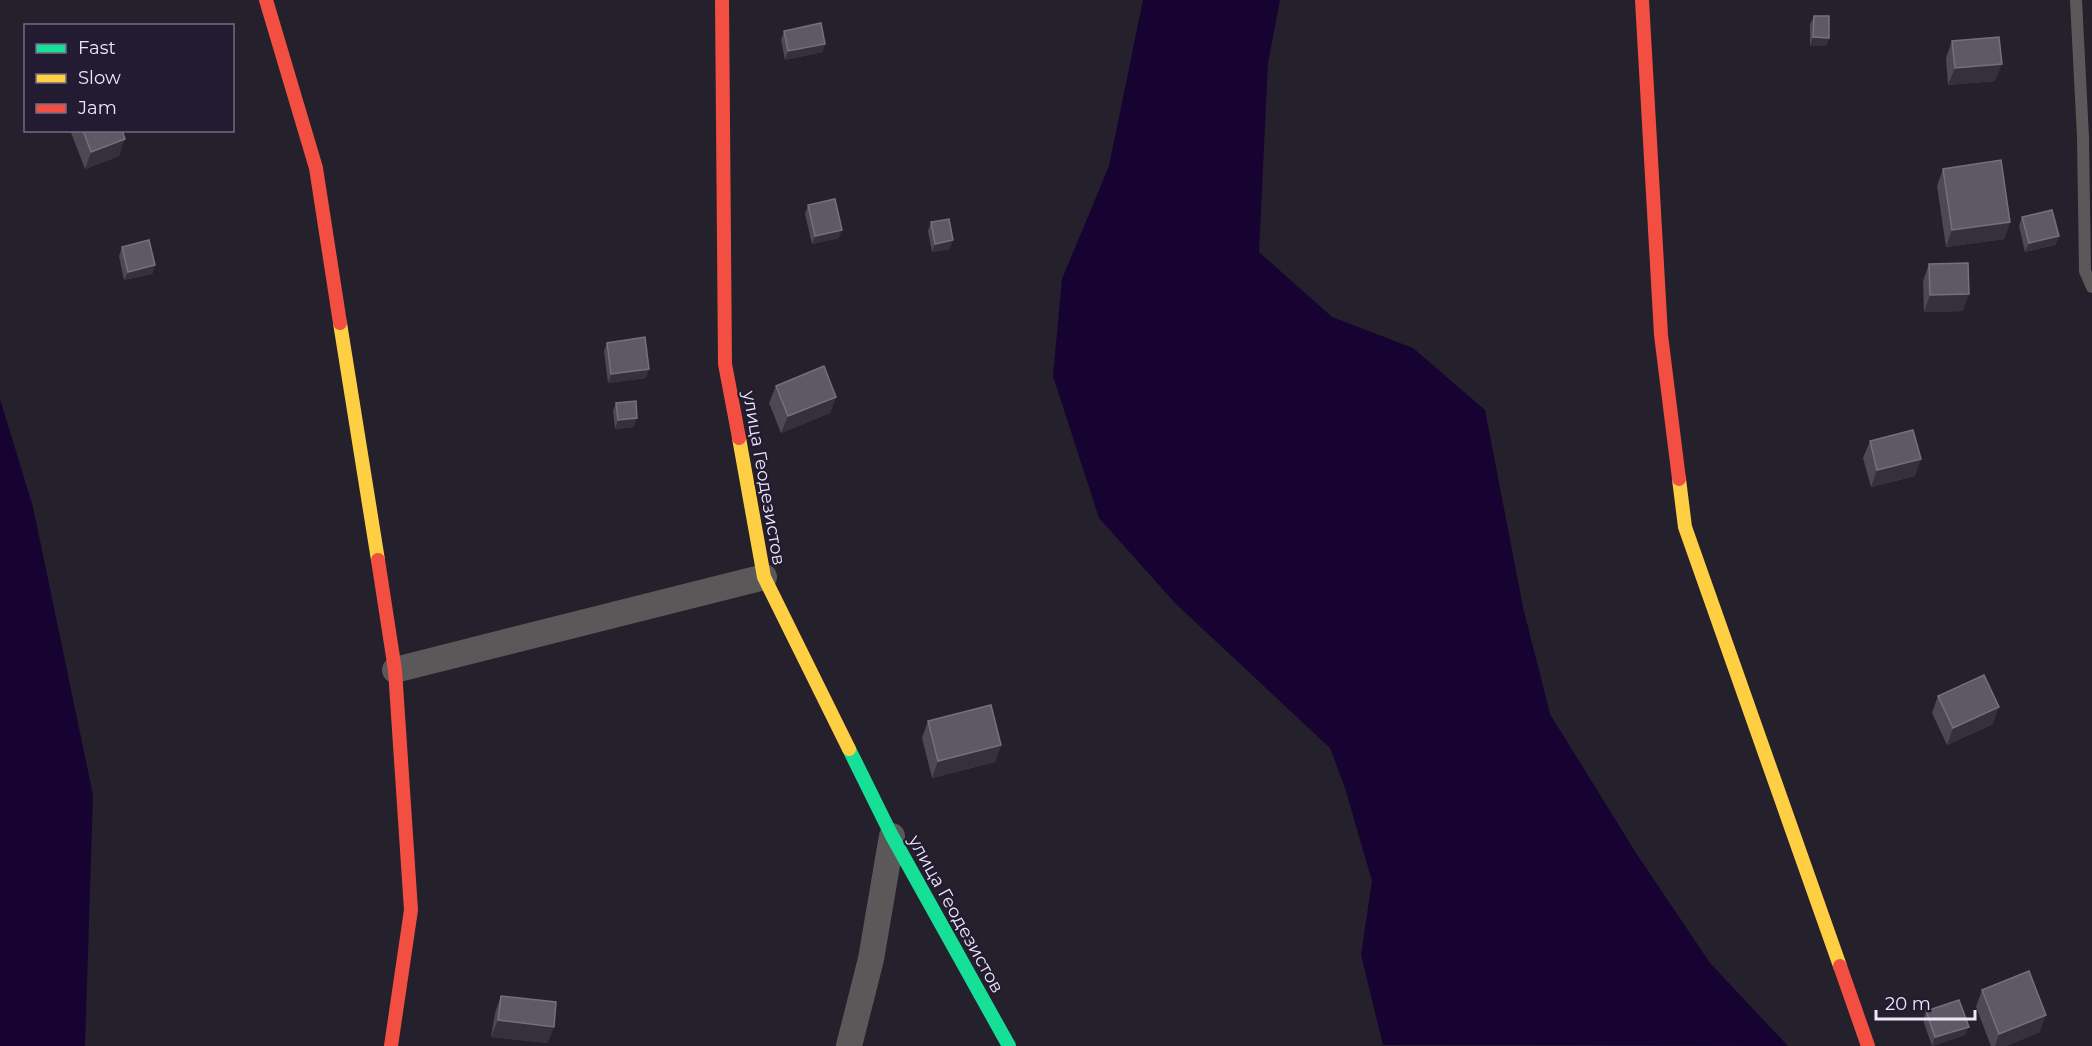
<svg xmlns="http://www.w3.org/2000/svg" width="2092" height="1046" font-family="Montserrat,sans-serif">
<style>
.water{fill:#170331}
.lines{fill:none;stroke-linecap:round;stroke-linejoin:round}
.lane{stroke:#5b5859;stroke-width:12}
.street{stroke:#5b5859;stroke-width:26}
.fast{stroke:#16e098;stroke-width:14}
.slow{stroke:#ffcf43;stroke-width:14}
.jam{stroke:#f24e42;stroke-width:14}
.wall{fill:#4c4953}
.shaded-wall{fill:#35313c}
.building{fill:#5d5a65;stroke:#74707c;stroke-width:1.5}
.labels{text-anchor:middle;stroke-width:4.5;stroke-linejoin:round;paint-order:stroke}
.street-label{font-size:18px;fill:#ece8f7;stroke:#221b31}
</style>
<rect width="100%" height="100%" fill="#24202c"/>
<g class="water">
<path d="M 1143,0 L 1280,0 L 1268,63 L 1259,252 L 1332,317 L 1413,348 L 1485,410 L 1523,607 L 1550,714 L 1636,853 L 1710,963 L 1788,1046 L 1383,1045 L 1361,955 L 1372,881 L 1345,788 L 1330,748 L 1176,604 L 1099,518 L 1053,376 L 1062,279 L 1109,166 Z"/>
<path d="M 0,399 L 33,507 L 93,795 L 85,1046 L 0,1046 Z"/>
</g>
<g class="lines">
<path class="lane" d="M 2076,0 L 2083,137 L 2085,271 L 2092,287"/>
<g class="street">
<path d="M 395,670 L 764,577"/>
<path d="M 849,1046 L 871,959 L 892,836"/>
</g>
<path class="fast" d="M 849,749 L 892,836 L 1009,1046"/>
<g class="slow">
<path d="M 340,323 L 378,560"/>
<path d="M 739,438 L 764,577 L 849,749"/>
<path d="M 1679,479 L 1685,527 L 1840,966"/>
</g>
<g class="jam">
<path d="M 266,0 L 316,168 L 340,323"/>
<path d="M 722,0 L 725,364 L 739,438"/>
<path d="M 1642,0 L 1661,335 L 1679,479"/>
<path d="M 378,560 L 395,670 L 411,910 L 391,1046"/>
<path d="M 1840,966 L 1868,1046"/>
</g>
</g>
<g class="wall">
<path d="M 1814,16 L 1829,38 L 1826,46 L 1810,46 L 1810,24 Z"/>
<path d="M 784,31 L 825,44 L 822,52 L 785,60 L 781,40 Z"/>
<path d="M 1952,41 L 1995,81 L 1948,85 L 1946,58 Z"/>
<path d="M 70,130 L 122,130 L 119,156 L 85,169 Z"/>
<path d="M 1943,169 L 2010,222 L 2004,239 L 1946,247 L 1937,186 Z"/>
<path d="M 808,205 L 839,238 L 812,244 L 805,214 Z"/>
<path d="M 2022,217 L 2059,236 L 2055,245 L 2025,252 L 2019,226 Z"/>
<path d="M 931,222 L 950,249 L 932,252 L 928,231 Z"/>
<path d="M 122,247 L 155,265 L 152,274 L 124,280 L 119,256 Z"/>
<path d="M 1929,264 L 1963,311 L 1924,312 L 1923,281 Z"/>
<path d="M 607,343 L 646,378 L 608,383 L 604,351 Z"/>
<path d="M 776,386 L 836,397 L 830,413 L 781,433 L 769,403 Z"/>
<path d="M 616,403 L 637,418 L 633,427 L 615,429 L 613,411 Z"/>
<path d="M 1870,441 L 1915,476 L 1871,487 L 1863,458 Z"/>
<path d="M 1938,696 L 1993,724 L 1947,745 L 1932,713 Z"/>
<path d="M 928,721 L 1001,745 L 995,762 L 932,778 L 922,738 Z"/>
<path d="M 1982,990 L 2040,1032 L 2006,1046 L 1991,1046 L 1976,1007 Z"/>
<path d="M 501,996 L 548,1043 L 491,1037 L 495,1013 Z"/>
<path d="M 1926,1011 L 1965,1035 L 1932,1046 L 1923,1020 Z"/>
</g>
<g class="shaded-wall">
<path d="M 1813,37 L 1829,38 L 1826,46 L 1810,46 Z"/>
<path d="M 825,44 L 822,52 L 785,60 L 788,51 Z"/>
<path d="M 2002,64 L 1995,81 L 1948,85 L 1955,68 Z"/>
<path d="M 125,139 L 119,156 L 85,169 L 91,152 Z"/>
<path d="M 2010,222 L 2004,239 L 1946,247 L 1952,230 Z"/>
<path d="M 842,230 L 839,238 L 812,244 L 815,236 Z"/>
<path d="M 2059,236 L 2055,245 L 2025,252 L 2029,243 Z"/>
<path d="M 953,240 L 950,249 L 932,252 L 935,244 Z"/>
<path d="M 155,265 L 152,274 L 124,280 L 128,272 Z"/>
<path d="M 1969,294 L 1963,311 L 1924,312 L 1930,295 Z"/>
<path d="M 649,369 L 646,378 L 608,383 L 611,374 Z"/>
<path d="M 836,397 L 830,413 L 781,433 L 788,416 Z"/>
<path d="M 637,418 L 633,427 L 615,429 L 618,420 Z"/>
<path d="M 1921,459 L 1915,476 L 1871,487 L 1877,470 Z"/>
<path d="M 1999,707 L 1993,724 L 1947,745 L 1953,728 Z"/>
<path d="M 1001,745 L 995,762 L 932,778 L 938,761 Z"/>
<path d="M 2046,1015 L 2040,1032 L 2006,1046 L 1995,1046 L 1999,1034 Z"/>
<path d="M 498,1020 L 554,1027 L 548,1043 L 491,1037 Z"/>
<path d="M 1969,1027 L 1965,1035 L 1932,1046 L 1935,1037 Z"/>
</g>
<g class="building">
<path d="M 1814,16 L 1829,16 L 1829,38 L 1813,37 Z"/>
<path d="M 821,23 L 825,44 L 788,51 L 784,31 Z"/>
<path d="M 1999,37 L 2002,64 L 1955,68 L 1952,41 Z"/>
<path d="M 83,130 L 122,130 L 125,139 L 91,152 Z"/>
<path d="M 2001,160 L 2010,222 L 1952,230 L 1943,169 Z"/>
<path d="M 835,199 L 842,230 L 815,236 L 808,205 Z"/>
<path d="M 2052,210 L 2059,236 L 2029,243 L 2022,217 Z"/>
<path d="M 949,219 L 953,240 L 935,244 L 931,222 Z"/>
<path d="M 149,240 L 155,265 L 128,272 L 122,247 Z"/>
<path d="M 1968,263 L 1969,294 L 1930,295 L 1929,264 Z"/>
<path d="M 645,337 L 649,369 L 611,374 L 607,343 Z"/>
<path d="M 824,366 L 836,397 L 788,416 L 776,386 Z"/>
<path d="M 636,401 L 637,418 L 618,420 L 616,403 Z"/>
<path d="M 1913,430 L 1921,459 L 1877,470 L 1870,441 Z"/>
<path d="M 1984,675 L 1999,707 L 1953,728 L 1938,696 Z"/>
<path d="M 991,705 L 1001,745 L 938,761 L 928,721 Z"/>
<path d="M 2029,971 L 2046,1015 L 1999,1034 L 1982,990 Z"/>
<path d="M 501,996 L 556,1002 L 554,1027 L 498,1020 Z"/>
<path d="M 1959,1000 L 1969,1027 L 1935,1037 L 1926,1011 Z"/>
</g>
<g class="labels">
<g class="street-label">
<text transform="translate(764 478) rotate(80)" y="6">улица Геодезистов</text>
<text transform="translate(956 914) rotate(61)" y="6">улица Геодезистов</text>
</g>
</g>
<rect x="24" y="24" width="210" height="108" fill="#221b31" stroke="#736d80" stroke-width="1.5"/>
<rect x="36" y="44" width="30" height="9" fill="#16e098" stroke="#736d80" stroke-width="1.5"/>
<text x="78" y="54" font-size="18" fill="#ece8f7">Fast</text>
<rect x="36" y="74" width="30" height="9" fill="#ffcf43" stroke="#736d80" stroke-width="1.5"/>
<text x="78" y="84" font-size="18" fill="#ece8f7">Slow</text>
<rect x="36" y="104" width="30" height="9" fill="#f24e42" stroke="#736d80" stroke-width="1.5"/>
<text x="78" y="114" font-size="18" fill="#ece8f7">Jam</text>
<path d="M1876 1010v9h99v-9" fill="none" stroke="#ece8f7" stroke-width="3"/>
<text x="1885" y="1010" font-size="18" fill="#ece8f7" stroke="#221b31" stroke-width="4.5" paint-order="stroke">20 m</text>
</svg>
